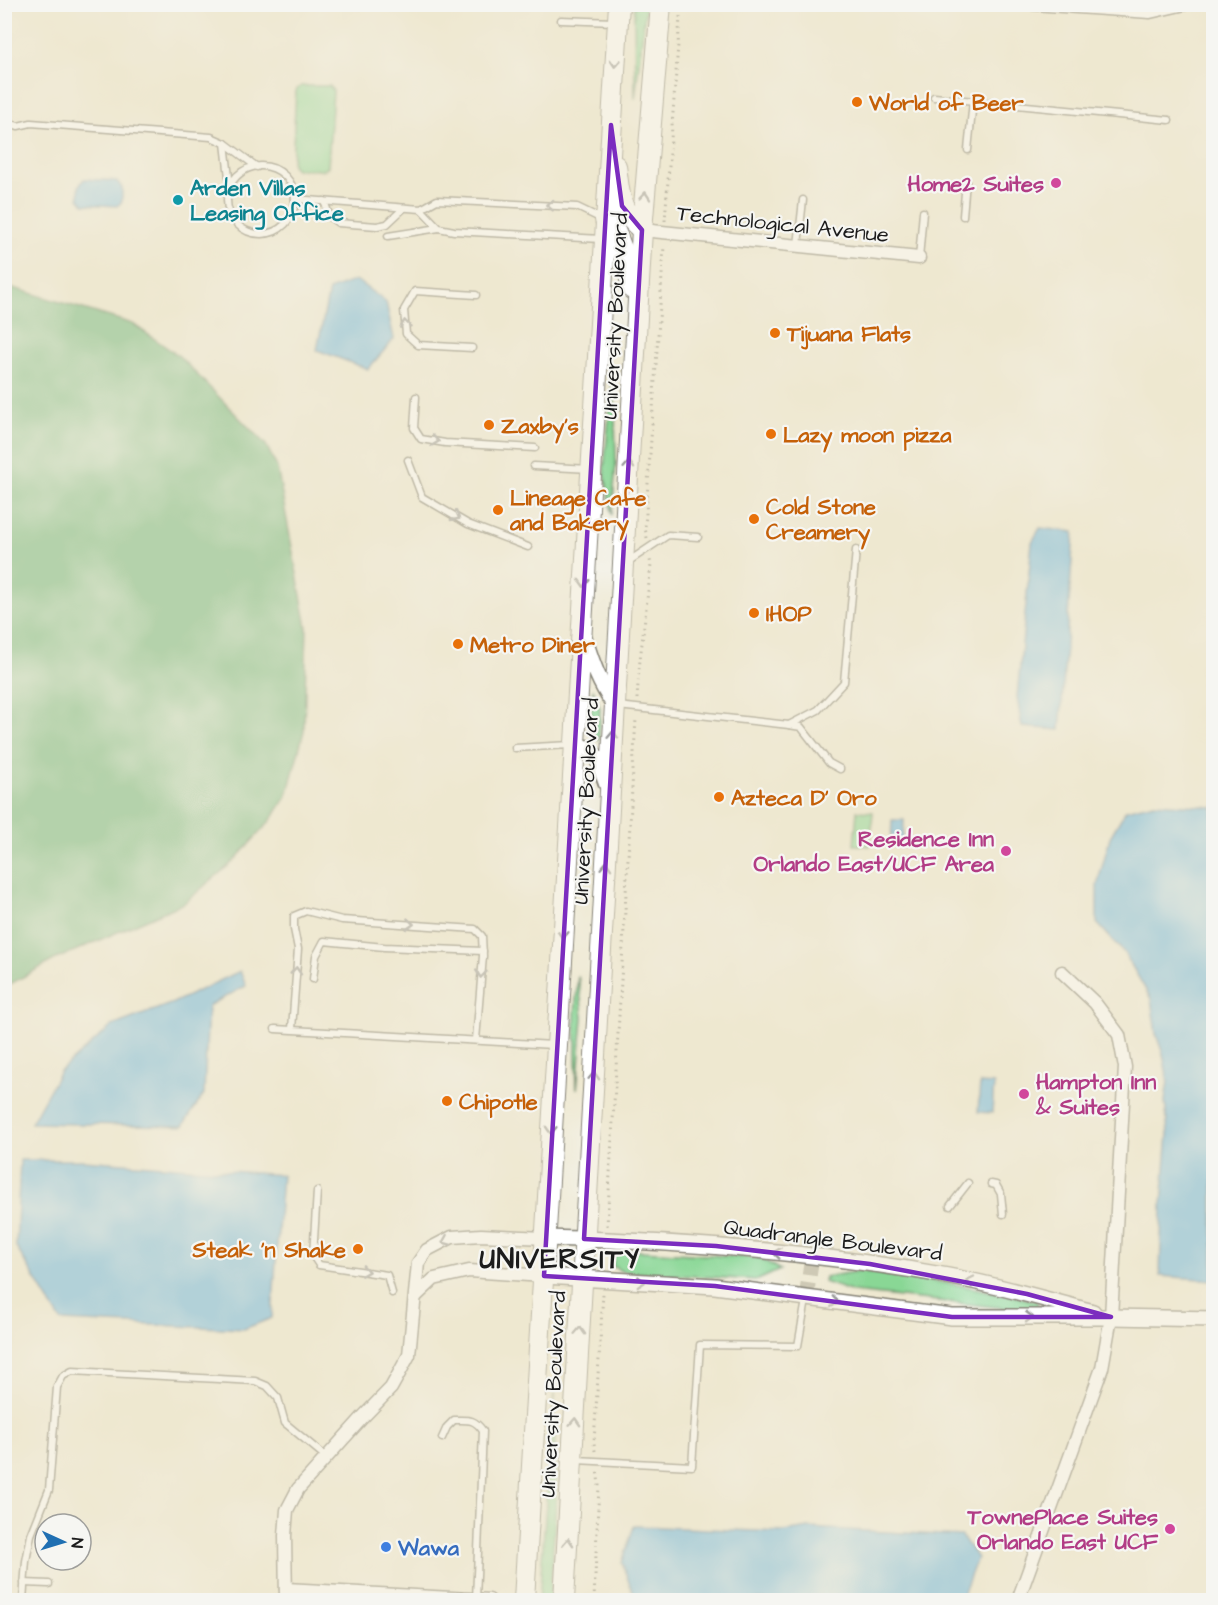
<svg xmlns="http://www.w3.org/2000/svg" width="1218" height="1605" font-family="'Architects Daughter',sans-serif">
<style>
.green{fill:#89d795;stroke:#527a58;stroke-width:1.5}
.forest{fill:#6eb87e;stroke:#456a4d;stroke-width:1.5}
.water{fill:#69b6e2;stroke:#42697f;stroke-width:1.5}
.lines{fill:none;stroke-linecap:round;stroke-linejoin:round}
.tertiary-tunnel{stroke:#cec9b5;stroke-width:15;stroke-dasharray:15 8;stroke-linecap:butt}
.service-casing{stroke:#858276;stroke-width:9}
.minor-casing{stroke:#858276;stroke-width:15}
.tertiary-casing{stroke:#858276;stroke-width:18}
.primary-casing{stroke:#858276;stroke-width:22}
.path{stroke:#858276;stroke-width:3;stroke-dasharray:1.5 4.5;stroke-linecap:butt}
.service{stroke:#fff;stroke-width:6}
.minor{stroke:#fff;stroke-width:12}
.tertiary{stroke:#fff;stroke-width:15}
.primary{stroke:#fff;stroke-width:20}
.oneway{stroke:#999}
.marked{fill:none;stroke:#7b2cbf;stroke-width:4.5;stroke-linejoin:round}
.food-dot{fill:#e8710a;stroke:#f6f6f2;stroke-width:2}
.hotel-dot{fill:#d1479c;stroke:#f6f6f2;stroke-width:2}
.culture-dot{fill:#0f9aa8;stroke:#f6f6f2;stroke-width:2}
.shop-dot{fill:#3f7fe0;stroke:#f6f6f2;stroke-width:2}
.labels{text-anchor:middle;stroke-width:4.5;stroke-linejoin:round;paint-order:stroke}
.food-label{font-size:22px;font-weight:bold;fill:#c56008;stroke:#f6f6f2;text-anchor:start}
.hotel-label{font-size:22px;font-weight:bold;fill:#b23c85;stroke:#f6f6f2;text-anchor:end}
.culture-label{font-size:22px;font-weight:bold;fill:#0d838f;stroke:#f6f6f2;text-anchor:start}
.street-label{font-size:22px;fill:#1c1c1c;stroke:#f6f6f2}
.shop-label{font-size:22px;font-weight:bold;fill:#366cbe;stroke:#f6f6f2;text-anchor:start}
.district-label{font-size:28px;font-weight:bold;letter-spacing:1.5px;fill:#1c1c1c;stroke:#f6f6f2}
</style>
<rect width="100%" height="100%" fill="#f6f6f2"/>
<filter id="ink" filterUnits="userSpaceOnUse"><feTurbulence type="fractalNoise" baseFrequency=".0167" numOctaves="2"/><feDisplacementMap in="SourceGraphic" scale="12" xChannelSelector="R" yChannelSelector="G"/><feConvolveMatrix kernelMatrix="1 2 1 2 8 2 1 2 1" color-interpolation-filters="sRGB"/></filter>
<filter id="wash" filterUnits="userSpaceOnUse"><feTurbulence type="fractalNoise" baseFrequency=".008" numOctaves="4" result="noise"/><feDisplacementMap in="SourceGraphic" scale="24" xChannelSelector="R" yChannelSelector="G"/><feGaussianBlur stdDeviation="1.35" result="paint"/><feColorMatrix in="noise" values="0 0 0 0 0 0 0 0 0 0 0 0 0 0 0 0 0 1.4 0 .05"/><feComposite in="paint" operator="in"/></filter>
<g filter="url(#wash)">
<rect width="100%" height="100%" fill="#eee8d0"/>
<g class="green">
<path d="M 634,5 L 646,5 L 635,99 L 634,8 Z"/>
<path d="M 301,86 L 330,86 L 333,91 L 328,167 L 323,170 L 296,169 L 292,165 L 296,90 Z"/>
<path d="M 614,367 L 616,463 L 612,515 L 604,469 Z"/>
<path d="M 593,689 L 600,708 L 599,740 L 590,732 Z"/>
<path d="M 857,811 L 873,812 L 870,846 L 854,845 Z"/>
<path d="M 578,975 L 583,1017 L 577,1089 L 575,1015 Z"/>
<path d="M 624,1250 L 760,1258 L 780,1270 L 758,1280 L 623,1272 L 612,1266 L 614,1255 Z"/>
<path d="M 859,1271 L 954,1284 L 1037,1301 L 1038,1307 L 1033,1311 L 853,1292 L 824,1282 L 825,1277 Z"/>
<path d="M 554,1393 L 556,1503 L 550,1600 L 539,1600 Z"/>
</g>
<path class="forest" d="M 5,288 L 17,289 L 133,324 L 179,356 L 266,445 L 277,467 L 307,627 L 304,731 L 287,796 L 271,820 L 233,862 L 184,903 L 54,960 L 5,987 Z"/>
<g class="water">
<path d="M 84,179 L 117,181 L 122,188 L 122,202 L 117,206 L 84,204 L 79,198 L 79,186 Z"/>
<path d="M 356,280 L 386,302 L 394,339 L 368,369 L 317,350 L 329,290 Z"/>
<path d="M 1040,528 L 1074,532 L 1060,730 L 1022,727 L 1017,697 L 1032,542 Z"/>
<path d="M 1154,803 L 1213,807 L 1213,1280 L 1160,1276 L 1162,1203 L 1168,1134 L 1165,1101 L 1168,1081 L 1163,1054 L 1156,1034 L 1151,999 L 1125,954 L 1097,923 L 1097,886 L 1110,837 L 1126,810 Z"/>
<path d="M 892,820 L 904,820 L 903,840 L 906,841 L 906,847 L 891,845 Z"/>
<path d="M 240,971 L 246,986 L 208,1006 L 204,1094 L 183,1126 L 31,1123 L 60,1071 L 112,1026 L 173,1003 Z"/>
<path d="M 980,1083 L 994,1084 L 992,1113 L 978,1112 Z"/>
<path d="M 20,1160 L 83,1160 L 282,1175 L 272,1318 L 244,1329 L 61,1321 L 16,1247 Z"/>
<path d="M 634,1526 L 784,1532 L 809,1528 L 962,1536 L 977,1558 L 961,1600 L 655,1600 L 635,1599 L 622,1563 Z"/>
</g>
</g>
<g filter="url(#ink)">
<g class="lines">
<path class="tertiary-tunnel" d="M 806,1298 L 812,1257"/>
<defs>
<g id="service">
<path d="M 561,20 L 614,22"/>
<path d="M 934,97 L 1169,120"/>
<path d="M 4,121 L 18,126 L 31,123 L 211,137 L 225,143 L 257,167"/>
<path d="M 225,143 L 230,186"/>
<path d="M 968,150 L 973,101"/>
<circle cx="261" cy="200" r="34"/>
<path d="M 295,199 L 421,209 L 437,200 L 577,207 L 604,220"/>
<path d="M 324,201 L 330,217 L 338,223 L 377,226 L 387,224 L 404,208"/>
<path d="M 421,209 L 439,228 L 454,231 L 601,239"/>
<path d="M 963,216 L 966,181"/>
<path d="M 388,236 L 439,228"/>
<path d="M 798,245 L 803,200"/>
<path d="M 919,258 L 923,212"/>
<path d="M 472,348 L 418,345 L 406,334 L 404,310 L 415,291 L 476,295"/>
<path d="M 416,397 L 414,428 L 421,439 L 445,443 L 535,448"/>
<path d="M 408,460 L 422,497 L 468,524 L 528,547"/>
<path d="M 534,466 L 590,469"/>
<path d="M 626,563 L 668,535 L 698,537"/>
<path d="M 618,706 L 789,725 L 801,727 L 829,763 L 840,769"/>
<path d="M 789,725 L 818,710 L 844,682 L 856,550"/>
<path d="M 515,748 L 571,745"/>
<path d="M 313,979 L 316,956 L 324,941 L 384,947 L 483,951"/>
<path d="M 275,1029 L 553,1045"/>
<path d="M 292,1029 L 298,949 L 294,929 L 294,916 L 306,911 L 342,920 L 475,929 L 482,936 L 483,956 L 476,1040"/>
<path d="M 991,1184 L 996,1185 L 1001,1194 L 1003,1214"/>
<path d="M 317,1191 L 313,1256 L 319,1265 L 387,1275 L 392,1293"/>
<path d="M 950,1206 L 968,1183"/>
<path d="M 442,1438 L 447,1427 L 454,1420 C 468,1420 474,1418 483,1431 L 476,1599"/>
<path d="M 576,1460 L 692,1466 L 700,1345 L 798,1346 L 806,1300"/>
<path d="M 24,1583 L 49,1584"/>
<path d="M 23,1600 L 26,1561 L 31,1535 L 49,1490 L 57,1387 L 63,1376 L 72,1371 L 255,1381 L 267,1386 L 278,1398 L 285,1423 L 326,1457"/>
</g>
<g id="minor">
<path d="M 1033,4 L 1150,12 L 1185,4"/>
<path d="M 642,230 L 919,258"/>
<path d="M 416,1296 L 434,1279 L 469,1271 L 544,1276"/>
<path d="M 286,1589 L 489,1600"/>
<path d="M 286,1600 L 285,1536 L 287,1510 L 298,1489 L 362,1418 L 391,1388 L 396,1379 L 409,1355 L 418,1263 L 427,1250 L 452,1237 L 481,1235 L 545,1238"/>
<path d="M 1018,1600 L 1102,1368 L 1111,1317 L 1125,1067 L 1119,1035 L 1095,1003 L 1062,972"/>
</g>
<g id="tertiary">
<path d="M 584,637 C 592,663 599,683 615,706"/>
<path d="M 574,745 L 588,748 L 597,757 L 608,788"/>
<path d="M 545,1238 C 680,1241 815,1252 948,1276 C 997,1285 1045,1299 1093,1312"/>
<path d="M 544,1276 L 715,1286 L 952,1317 L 1111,1317 L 1214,1319"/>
</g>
<g id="primary">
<path d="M 616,166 C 620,194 618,210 642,230"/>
<path d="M 605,220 L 616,233 L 626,259 L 632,289"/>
<path d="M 524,1600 L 619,4"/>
<path d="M 564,1600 L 642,230 L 661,4"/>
</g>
</defs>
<use href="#service" class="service-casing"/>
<use href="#minor" class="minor-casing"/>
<use href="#tertiary" class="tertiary-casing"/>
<use href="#primary" class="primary-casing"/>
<g class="path">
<path d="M 665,221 L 681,4"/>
<path d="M 647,538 L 645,528 L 664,246"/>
<path d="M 637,699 L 639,669 L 651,565 L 650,560"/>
<path d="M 607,1226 L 636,718"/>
<path d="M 595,1451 L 594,1442 L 603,1293"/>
<path d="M 594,1600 L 599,1485 L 597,1469"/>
</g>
<use href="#service" class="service"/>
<use href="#minor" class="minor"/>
<use href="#tertiary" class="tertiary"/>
<use href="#primary" class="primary"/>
</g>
<defs><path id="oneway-chevron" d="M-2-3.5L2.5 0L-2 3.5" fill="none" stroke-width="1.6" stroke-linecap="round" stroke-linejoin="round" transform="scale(1.5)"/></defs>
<g class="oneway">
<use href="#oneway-chevron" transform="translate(615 63) rotate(94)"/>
<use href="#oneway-chevron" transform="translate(645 196) rotate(-85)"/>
<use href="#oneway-chevron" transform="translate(550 205) rotate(-177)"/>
<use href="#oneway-chevron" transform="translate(405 324) rotate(-97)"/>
<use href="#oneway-chevron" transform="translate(435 441) rotate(8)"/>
<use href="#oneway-chevron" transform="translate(629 465) rotate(-87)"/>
<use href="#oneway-chevron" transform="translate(456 517) rotate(30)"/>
<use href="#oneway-chevron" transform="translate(584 583) rotate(93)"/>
<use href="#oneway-chevron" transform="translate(613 735) rotate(-87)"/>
<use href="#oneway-chevron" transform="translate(606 866) rotate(-87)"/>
<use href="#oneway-chevron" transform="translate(410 924) rotate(4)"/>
<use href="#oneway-chevron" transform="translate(563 935) rotate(93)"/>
<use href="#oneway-chevron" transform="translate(296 971) rotate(-86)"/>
<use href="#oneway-chevron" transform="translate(481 974) rotate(96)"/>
<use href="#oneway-chevron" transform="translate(594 1076) rotate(-87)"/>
<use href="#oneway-chevron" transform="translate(551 1130) rotate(93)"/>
<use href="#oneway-chevron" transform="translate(446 1241) rotate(157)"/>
<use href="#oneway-chevron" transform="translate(777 1253) rotate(-173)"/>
<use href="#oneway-chevron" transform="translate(365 1271) rotate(9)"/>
<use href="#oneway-chevron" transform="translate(970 1281) rotate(-168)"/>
<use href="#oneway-chevron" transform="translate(641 1282) rotate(3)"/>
<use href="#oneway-chevron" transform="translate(835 1302) rotate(8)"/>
<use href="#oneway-chevron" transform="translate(1029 1317)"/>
<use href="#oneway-chevron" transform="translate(580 1331) rotate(-87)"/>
<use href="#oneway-chevron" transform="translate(575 1422) rotate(-87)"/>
<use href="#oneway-chevron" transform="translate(568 1542) rotate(-87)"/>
</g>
</g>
<path d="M0 0H1218V1605H0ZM 611,125 L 622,206 L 642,230 L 584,1239 L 716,1246 L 870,1264 L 1027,1294 L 1111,1317 L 952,1317 L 715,1286 L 544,1276 Z" fill="#eee8d0" fill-opacity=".55" fill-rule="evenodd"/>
<path class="marked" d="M 611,125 L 622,206 L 642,230 L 584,1239 L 716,1246 L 870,1264 L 1027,1294 L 1111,1317 L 952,1317 L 715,1286 L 544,1276 Z"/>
<g class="food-dot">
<circle cx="857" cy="102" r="6"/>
<circle cx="775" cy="333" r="6"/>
<circle cx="489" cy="425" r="6"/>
<circle cx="771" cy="434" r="6"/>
<circle cx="498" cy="510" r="6"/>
<circle cx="754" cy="519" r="6"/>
<circle cx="754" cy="613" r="6"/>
<circle cx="458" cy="644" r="6"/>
<circle cx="719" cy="797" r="6"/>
<circle cx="447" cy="1101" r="6"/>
<circle cx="358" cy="1249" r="6"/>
</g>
<g class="hotel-dot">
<circle cx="1056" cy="183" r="6"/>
<circle cx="1006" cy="851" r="6"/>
<circle cx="1024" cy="1094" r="6"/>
<circle cx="1170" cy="1529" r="6"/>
</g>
<circle class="culture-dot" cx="178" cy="200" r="6"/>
<circle class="shop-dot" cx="386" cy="1547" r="6"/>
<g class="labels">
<g class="food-label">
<text x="869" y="110">World of Beer</text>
<text x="787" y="341">Tijuana Flats</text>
<text x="501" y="433">Zaxby's</text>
<text x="783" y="442">Lazy moon pizza</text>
<text x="510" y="505">Lineage Cafe<tspan x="510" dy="25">and Bakery</tspan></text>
<text x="766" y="514">Cold Stone<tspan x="766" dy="25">Creamery</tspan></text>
<text x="766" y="621">IHOP</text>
<text x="470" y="652">Metro Diner</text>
<text x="731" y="805">Azteca D' Oro</text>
<text x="459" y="1109">Chipotle</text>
<text x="346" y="1257" text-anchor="end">Steak 'n Shake</text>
</g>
<g class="hotel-label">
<text x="1044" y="191">Home2 Suites</text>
<text x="994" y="846">Residence Inn<tspan x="994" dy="25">Orlando East/UCF Area</tspan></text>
<text x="1036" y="1089" text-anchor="start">Hampton Inn<tspan x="1036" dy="25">&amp; Suites</tspan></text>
<text x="1158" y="1524">TownePlace Suites<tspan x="1158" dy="25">Orlando East UCF</tspan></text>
</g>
<g class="culture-label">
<text x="190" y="195">Arden Villas<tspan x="190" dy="25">Leasing Office</tspan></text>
</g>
<g class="street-label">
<text transform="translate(783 223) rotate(6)" y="8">Technological Avenue</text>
<text transform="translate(614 316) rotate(-87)" y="8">University Boulevard</text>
<text transform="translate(585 801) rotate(-87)" y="8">University Boulevard</text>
<text transform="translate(833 1239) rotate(7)" y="8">Quadrangle Boulevard</text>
<text transform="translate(552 1394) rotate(-87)" y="8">University Boulevard</text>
</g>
<g class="shop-label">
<text x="398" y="1555">Wawa</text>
</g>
<g class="district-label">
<text x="560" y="1268">UNIVERSITY</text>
</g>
</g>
<rect width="1218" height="1605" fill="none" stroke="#f6f6f2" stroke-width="24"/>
<g transform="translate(63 1542) rotate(94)"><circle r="28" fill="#f6f6f2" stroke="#9f9f9c" stroke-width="1.5"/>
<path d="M0-4.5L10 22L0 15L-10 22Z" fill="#1f6fb2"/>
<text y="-9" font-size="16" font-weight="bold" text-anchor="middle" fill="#1c1c1c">N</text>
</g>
</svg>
